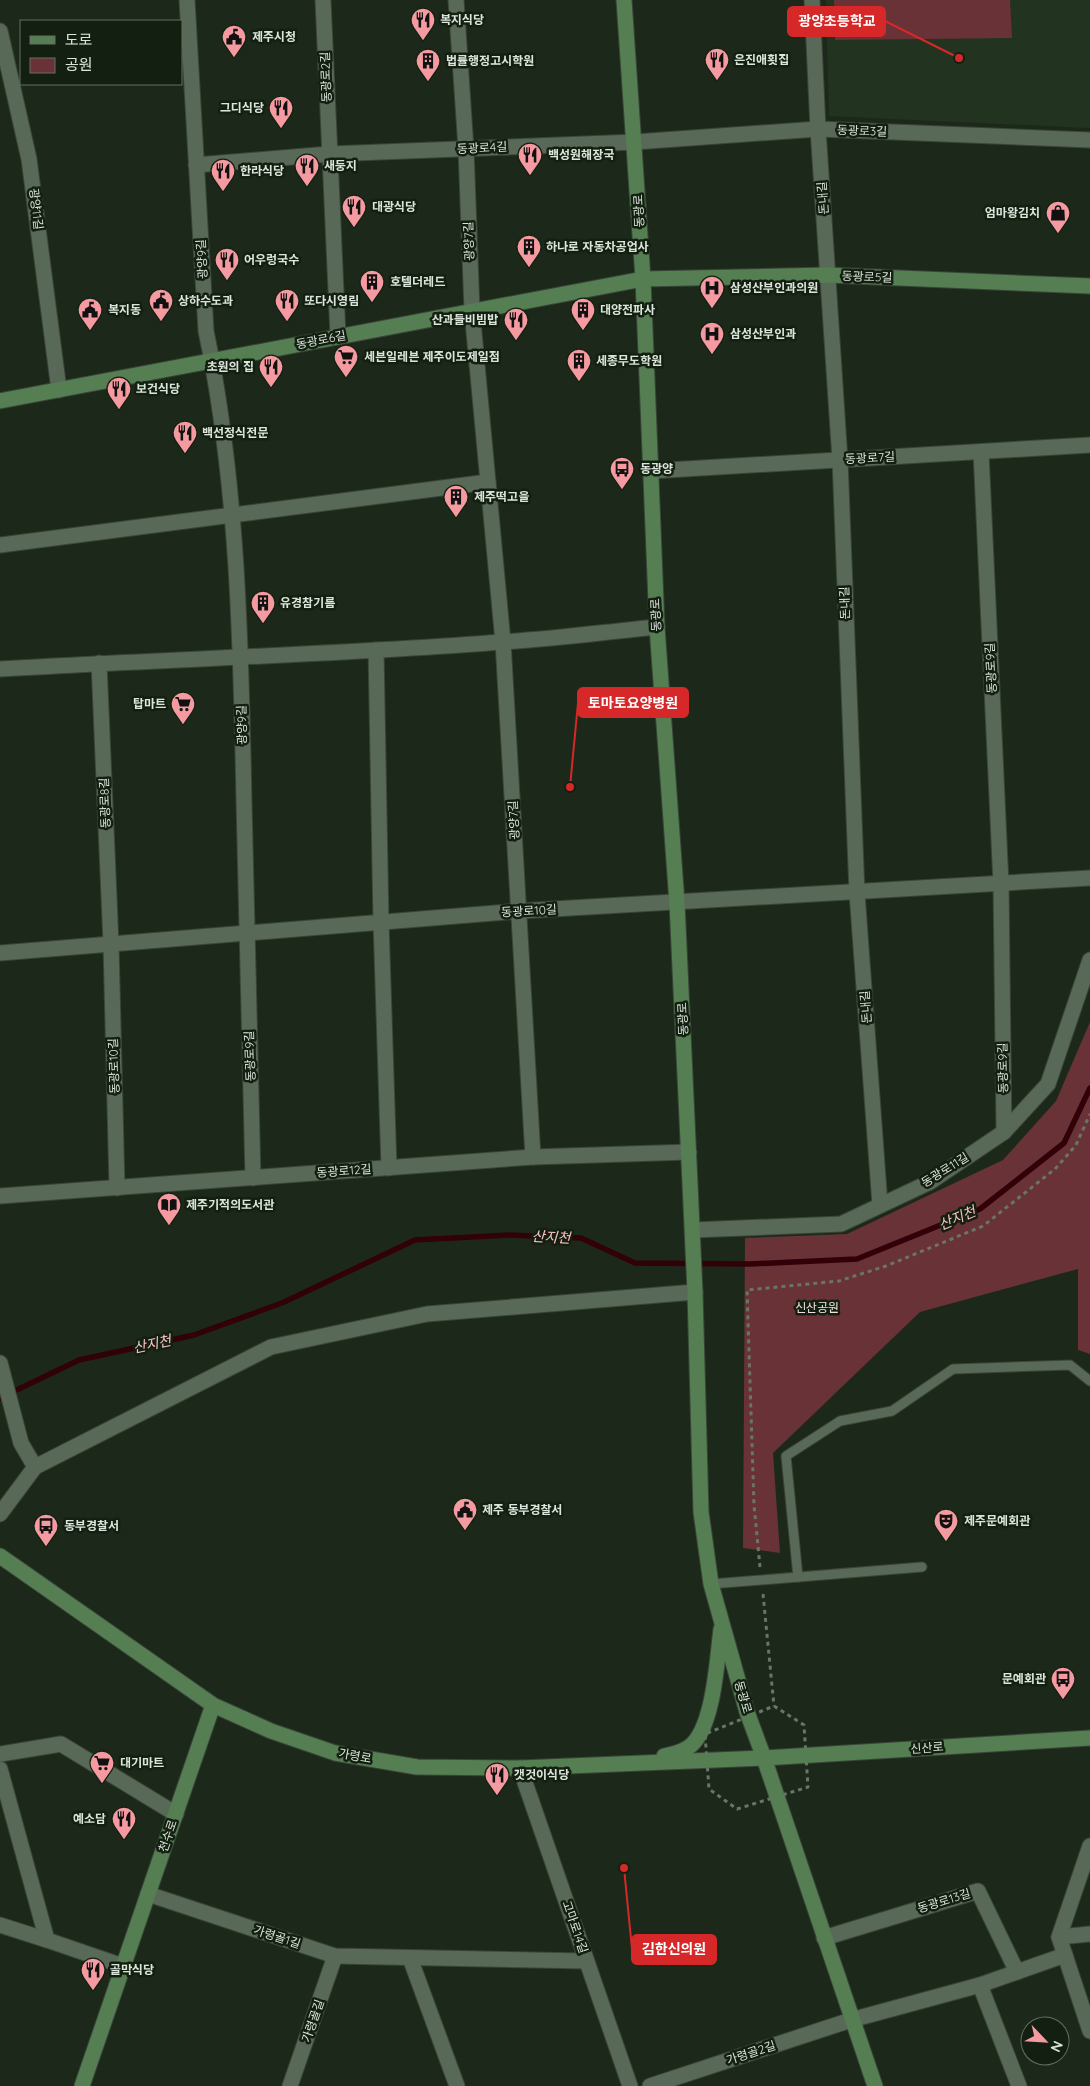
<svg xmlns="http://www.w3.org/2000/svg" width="1090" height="2086" font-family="Quicksand,'Noto Sans KR',sans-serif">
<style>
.built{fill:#223420}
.green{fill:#683237}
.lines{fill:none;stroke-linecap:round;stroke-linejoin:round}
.stream{stroke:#310008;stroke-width:5.5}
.lane-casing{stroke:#394538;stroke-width:11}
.street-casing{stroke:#394538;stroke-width:17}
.secondary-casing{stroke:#394538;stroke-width:17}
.path{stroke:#6a7568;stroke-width:3;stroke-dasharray:4 4;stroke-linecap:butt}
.lane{stroke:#596958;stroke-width:9}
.street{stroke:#596958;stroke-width:15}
.secondary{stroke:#567e53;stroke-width:15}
.labels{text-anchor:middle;stroke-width:5;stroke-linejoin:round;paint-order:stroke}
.poi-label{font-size:12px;font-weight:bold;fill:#dce5db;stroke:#132011;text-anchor:start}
.street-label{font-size:12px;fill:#dce5db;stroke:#132011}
.park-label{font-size:12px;fill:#f3dfdf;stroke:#132011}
.water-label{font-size:14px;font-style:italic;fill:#fdc2c4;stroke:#132011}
.leader{fill:none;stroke:#d62828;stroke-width:2}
.callout-dot{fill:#d62828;stroke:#132011;stroke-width:2}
.callout{fill:#d62828;stroke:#d62828;stroke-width:2}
.callout-label{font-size:14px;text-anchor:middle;font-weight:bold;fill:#fff}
</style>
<rect width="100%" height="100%" fill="#1c291a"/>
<path class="built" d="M 826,0 L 1090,0 L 1090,128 L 829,116 Z"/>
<g class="green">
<path d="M 834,0 L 1010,0 L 1012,38 L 835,40 Z"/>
<path d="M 1090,1022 L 1090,1354 L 1078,1350 L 1078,1269 L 920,1312 L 773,1453 L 780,1553 L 743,1548 L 745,1238 L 847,1234 L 1003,1160 L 1056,1101 Z"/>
</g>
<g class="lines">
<path class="stream" d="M 0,1398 L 79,1360 L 194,1335 L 282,1303 L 415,1240 L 509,1235 L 581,1238 L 635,1263 L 750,1264 L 857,1259 L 980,1209 L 1064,1143 L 1090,1088"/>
<defs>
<g id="lane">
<path d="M 798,1577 L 786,1456 L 840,1421 L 892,1411 L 953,1369 L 1070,1365 L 1090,1381"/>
<path d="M 711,1584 L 922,1567"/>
</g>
<g id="street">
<path d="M 187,0 L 206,331 C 238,485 241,645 244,802 C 246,928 250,1053 253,1178"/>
<path d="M 323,0 L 338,336"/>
<path d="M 456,0 L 466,149 L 472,311 L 503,642 L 533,1157"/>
<path d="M 812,0 L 818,129 L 840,460 L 857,893 L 880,1205"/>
<path d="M 0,31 L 29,159 L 59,390"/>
<path d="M 196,165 L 329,154 L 635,142 L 818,129 L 1090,140"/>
<path d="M 981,452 L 1001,884 L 1004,1132"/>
<path d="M 651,471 L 1090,445"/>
<path d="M 0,545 L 488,482"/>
<path d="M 376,650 L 381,922 L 389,1168"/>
<path d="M 99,663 L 111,944 L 117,1188"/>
<path d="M 0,669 C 167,659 335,655 502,642 C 554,639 605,632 657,627"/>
<path d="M 0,953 L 519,911 L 1090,878"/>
<path d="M 0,1196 L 533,1157 L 689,1152"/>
<path d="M 693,1230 L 841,1224 L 930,1182 L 1004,1132 L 1048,1084 L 1090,960"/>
<path d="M 0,1363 L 21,1443 L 35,1467"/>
<path d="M 0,1514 L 35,1467 L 271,1347 L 427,1314 L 695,1292"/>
<path d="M 0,1754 L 61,1744 L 176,1814"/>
<path d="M 520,1768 L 630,2086"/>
<path d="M 0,1769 L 47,1940 L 123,1966"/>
<path d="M 1090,1846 L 1059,1937 L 1090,2031"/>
<path d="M 148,1894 L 335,1956 L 586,1961"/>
<path d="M 0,1925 L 47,1940"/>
<path d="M 1059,1937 L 1090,1934"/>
<path d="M 824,1938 L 978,1891 L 1017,1972"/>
<path d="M 410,1958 L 457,2086"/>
<path d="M 980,1985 L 1019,2086"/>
<path d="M 290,2086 L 335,1956"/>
<path d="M 650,2086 L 851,2020 L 980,1985 L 1065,1955"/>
</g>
<g id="secondary">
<path d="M 624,0 L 643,279 L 657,627 L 677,903 L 695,1292 L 701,1512 L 711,1584 L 747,1712 L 764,1758 L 875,2086"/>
<path d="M 0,401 L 643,279 L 828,275 L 1090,286"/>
<path d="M 0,1556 L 213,1705 L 271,1731 L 335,1753 L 417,1767 L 520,1768 L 764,1758 L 1090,1738"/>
<path d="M 664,1756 C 672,1754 681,1753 689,1747 C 714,1729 717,1659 721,1629"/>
<path d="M 82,2086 L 213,1705"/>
</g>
</defs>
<use href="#lane" class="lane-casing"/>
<use href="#street" class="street-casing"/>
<use href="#secondary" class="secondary-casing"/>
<g class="path">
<path d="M 760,1567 L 754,1505 L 747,1290 L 839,1281 L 886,1266 L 983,1226 L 1055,1169 L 1076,1145 L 1090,1114"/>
<path d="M 763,1594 L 774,1706"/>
<path d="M 774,1706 L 804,1725 L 808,1787 L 737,1809 L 709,1789 L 705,1734 Z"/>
</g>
<use href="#lane" class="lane"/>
<use href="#street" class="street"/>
<use href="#secondary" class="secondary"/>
</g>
<defs>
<symbol id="restaurant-pin" viewBox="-11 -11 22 30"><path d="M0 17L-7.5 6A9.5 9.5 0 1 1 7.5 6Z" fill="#f49aa0" stroke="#132011"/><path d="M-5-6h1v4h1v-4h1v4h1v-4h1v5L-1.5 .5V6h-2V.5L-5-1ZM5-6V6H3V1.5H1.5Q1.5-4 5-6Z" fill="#111"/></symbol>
<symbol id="civic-pin" viewBox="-11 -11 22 30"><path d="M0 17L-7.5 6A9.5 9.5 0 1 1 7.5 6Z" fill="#f49aa0" stroke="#132011"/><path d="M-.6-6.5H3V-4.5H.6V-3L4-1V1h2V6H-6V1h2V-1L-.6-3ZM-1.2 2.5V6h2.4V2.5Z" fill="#111"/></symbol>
<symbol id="building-pin" viewBox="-11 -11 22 30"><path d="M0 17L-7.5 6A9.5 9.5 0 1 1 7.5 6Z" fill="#f49aa0" stroke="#132011"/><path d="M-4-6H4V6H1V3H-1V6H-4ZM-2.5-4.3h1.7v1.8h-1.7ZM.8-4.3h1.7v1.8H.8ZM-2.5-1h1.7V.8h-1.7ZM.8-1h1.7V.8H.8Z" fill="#111"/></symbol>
<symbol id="shop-pin" viewBox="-11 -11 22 30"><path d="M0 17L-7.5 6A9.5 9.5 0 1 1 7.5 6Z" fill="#f49aa0" stroke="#132011"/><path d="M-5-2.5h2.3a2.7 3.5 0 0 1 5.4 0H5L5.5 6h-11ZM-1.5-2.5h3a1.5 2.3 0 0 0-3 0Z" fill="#111"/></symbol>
<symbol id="hospital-pin" viewBox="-11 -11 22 30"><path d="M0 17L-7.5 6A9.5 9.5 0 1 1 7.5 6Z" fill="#f49aa0" stroke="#132011"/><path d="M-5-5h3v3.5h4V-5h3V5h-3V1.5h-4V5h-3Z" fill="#111"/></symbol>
<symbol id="supermarket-pin" viewBox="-11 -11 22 30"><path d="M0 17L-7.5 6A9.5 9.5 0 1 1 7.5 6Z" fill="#f49aa0" stroke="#132011"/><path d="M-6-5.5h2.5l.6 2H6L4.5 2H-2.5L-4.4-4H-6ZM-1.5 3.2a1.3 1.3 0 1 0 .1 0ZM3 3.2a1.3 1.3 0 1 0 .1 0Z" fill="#111"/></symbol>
<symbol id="bus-pin" viewBox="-11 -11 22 30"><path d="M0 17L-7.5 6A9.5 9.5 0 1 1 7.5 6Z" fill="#f49aa0" stroke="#132011"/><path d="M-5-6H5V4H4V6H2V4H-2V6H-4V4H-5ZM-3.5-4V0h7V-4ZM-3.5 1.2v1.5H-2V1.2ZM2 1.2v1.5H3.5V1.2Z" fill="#111"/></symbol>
<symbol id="library-pin" viewBox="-11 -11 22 30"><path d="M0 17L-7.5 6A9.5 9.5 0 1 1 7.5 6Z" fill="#f49aa0" stroke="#132011"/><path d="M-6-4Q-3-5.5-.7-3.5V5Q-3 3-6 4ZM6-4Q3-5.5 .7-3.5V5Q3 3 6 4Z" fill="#111"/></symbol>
<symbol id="theatre-pin" viewBox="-11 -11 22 30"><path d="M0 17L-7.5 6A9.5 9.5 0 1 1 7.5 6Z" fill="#f49aa0" stroke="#132011"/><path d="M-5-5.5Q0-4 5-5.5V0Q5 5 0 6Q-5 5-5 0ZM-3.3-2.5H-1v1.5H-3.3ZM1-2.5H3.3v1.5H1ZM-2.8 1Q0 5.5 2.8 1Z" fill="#111"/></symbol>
</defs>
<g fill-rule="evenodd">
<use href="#restaurant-pin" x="409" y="6" width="28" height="38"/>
<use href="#civic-pin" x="220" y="23" width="28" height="38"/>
<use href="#restaurant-pin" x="703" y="46" width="28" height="38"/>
<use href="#building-pin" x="414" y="47" width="28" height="38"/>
<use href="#restaurant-pin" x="267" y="94" width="28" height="38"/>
<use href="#restaurant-pin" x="516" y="141" width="28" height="38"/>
<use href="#restaurant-pin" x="293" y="152" width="28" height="38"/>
<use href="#restaurant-pin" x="209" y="157" width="28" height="38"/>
<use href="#restaurant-pin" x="340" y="193" width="28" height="38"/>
<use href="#shop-pin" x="1044" y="199" width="28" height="38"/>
<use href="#building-pin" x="515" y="233" width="28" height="38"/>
<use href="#restaurant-pin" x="213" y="246" width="28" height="38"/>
<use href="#building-pin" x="358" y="268" width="28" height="38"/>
<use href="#hospital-pin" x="698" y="274" width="28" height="38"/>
<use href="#civic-pin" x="147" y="287" width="28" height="38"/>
<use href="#restaurant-pin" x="273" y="287" width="28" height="38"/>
<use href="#civic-pin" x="76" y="296" width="28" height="38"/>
<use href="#building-pin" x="569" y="296" width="28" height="38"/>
<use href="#restaurant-pin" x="502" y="306" width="28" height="38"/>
<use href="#hospital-pin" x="698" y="320" width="28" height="38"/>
<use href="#supermarket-pin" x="332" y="343" width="28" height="38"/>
<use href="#building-pin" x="565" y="347" width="28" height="38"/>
<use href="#restaurant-pin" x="257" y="353" width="28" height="38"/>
<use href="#restaurant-pin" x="105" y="375" width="28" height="38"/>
<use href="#restaurant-pin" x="171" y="419" width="28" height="38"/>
<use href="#bus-pin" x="608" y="455" width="28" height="38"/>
<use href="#building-pin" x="442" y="483" width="28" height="38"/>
<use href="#building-pin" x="249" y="589" width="28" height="38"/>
<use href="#supermarket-pin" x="169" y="690" width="28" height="38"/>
<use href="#library-pin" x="155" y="1191" width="28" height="38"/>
<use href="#civic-pin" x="451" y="1496" width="28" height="38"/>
<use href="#theatre-pin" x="932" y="1507" width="28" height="38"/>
<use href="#bus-pin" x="32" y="1512" width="28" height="38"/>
<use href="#bus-pin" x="1049" y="1665" width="28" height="38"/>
<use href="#supermarket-pin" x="88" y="1749" width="28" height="38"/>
<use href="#restaurant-pin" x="483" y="1761" width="28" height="38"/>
<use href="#restaurant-pin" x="110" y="1805" width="28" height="38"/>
<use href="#restaurant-pin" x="79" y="1956" width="28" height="38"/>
</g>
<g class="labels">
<g class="poi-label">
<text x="440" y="24">복지식당</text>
<text x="252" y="41">제주시청</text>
<text x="734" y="64">은진애횟집</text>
<text x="446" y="65">법률행정고시학원</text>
<text x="264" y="112" text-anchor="end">그디식당</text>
<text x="548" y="159">백성원해장국</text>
<text x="324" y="170">새둥지</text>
<text x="240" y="175">한라식당</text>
<text x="372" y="211">대광식당</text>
<text x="1040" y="217" text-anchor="end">엄마왕김치</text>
<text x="546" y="251">하나로 자동차공업사</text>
<text x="244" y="264">어우렁국수</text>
<text x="390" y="286">호텔더레드</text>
<text x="730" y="292">삼성산부인과의원</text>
<text x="178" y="305">상하수도과</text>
<text x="304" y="305">또다시영림</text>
<text x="108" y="314">복지동</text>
<text x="600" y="314">대양전파사</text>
<text x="498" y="324" text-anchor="end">산과들비빔밥</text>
<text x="730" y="338">삼성산부인과</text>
<text x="364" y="361">세븐일레븐 제주이도제일점</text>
<text x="596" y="365">세종무도학원</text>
<text x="254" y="371" text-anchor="end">초원의 집</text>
<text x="136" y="393">보건식당</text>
<text x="202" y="437">백선정식전문</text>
<text x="640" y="473">동광양</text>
<text x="474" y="501">제주떡고을</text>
<text x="280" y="607">유경참기름</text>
<text x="166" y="708" text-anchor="end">탑마트</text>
<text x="186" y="1209">제주기적의도서관</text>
<text x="482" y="1514">제주 동부경찰서</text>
<text x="964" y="1525">제주문예회관</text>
<text x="64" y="1530">동부경찰서</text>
<text x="1046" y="1683" text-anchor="end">문예회관</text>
<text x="120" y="1767">대기마트</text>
<text x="514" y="1779">갯것이식당</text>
<text x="106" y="1823" text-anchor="end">예소담</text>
<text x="110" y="1974">골막식당</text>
</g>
<g class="street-label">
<text transform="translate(326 77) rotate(-92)" y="4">동광로2길</text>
<text transform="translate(862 131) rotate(2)" y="4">동광로3길</text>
<text transform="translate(482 148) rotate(-3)" y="4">동광로4길</text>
<text transform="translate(823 198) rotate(-94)" y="4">돈내길</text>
<text transform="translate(36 209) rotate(83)" y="4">광양11길</text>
<text transform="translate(639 211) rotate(-93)" y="4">동광로</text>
<text transform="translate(469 241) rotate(-92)" y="4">광양7길</text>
<text transform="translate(202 259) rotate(-93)" y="4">광양9길</text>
<text transform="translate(867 277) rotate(2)" y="4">동광로5길</text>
<text transform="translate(321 340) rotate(-11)" y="4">동광로6길</text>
<text transform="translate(870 458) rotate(-3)" y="4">동광로7길</text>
<text transform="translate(845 603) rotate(-92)" y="4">돈내길</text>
<text transform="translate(656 615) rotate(-93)" y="4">동광로</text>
<text transform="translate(991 668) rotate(-93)" y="4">동광로9길</text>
<text transform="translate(242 725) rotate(-91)" y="4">광양9길</text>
<text transform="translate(105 803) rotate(-92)" y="4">동광로8길</text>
<text transform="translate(514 820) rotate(-93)" y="4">광양7길</text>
<text transform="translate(529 911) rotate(-3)" y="4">동광로10길</text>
<text transform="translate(866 1007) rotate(-94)" y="4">돈내길</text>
<text transform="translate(683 1019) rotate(-93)" y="4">동광로</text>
<text transform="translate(250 1056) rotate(-92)" y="4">동광로9길</text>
<text transform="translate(114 1066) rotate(-92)" y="4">동광로10길</text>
<text transform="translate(1003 1068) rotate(-91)" y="4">동광로9길</text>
<text transform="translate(945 1170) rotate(-32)" y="4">동광로11길</text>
<text transform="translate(344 1171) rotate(-4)" y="4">동광로12길</text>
<text transform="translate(743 1697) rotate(74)" y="4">동광로</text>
<text transform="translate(927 1748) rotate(-4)" y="4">신산로</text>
<text transform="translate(355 1756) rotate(10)" y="4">가령로</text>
<text transform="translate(168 1836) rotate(-71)" y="4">천수로</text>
<text transform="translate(944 1901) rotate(-17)" y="4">동광로13길</text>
<text transform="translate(575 1927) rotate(71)" y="4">고마로14길</text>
<text transform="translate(277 1937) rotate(18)" y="4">가령골1길</text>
<text transform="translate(313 2021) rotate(-71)" y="4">가령골길</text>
<text transform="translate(751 2053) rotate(-18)" y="4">가령골2길</text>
</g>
<g class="park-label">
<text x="817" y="1312">신산공원</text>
</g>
<g class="water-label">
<text transform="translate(957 1218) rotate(-23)" y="5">산지천</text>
<text transform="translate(551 1237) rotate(3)" y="5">산지천</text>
<text transform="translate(152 1344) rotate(-12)" y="5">산지천</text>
</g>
</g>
<path class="leader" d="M959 58L885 21M570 787L578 703M624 1868L632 1949"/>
<g class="callout-dot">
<circle cx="959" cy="58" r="5"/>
<circle cx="570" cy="787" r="5"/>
<circle cx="624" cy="1868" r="5"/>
</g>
<g class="callout">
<rect x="788" y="7" width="97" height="29" rx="5"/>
<rect x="578" y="688" width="110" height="29" rx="5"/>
<rect x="632" y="1935" width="84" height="29" rx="5"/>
</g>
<g class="callout-label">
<text x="837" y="26">광양초등학교</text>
<text x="633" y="708">토마토요양병원</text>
<text x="674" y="1954">김한신의원</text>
</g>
<rect x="20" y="20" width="162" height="65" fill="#132011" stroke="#636f62"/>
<rect x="30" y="36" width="25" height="8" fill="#567e53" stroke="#636f62"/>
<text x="65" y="45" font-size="15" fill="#dce5db">도로</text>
<rect x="30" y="58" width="25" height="15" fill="#683237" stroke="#636f62"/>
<text x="65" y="70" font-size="15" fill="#dce5db">공원</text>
<g transform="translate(1045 2041) rotate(115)"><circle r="24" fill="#132011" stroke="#636f62"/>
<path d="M0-4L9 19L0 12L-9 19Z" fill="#f49aa0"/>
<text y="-8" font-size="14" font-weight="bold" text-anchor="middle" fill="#dce5db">N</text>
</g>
</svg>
